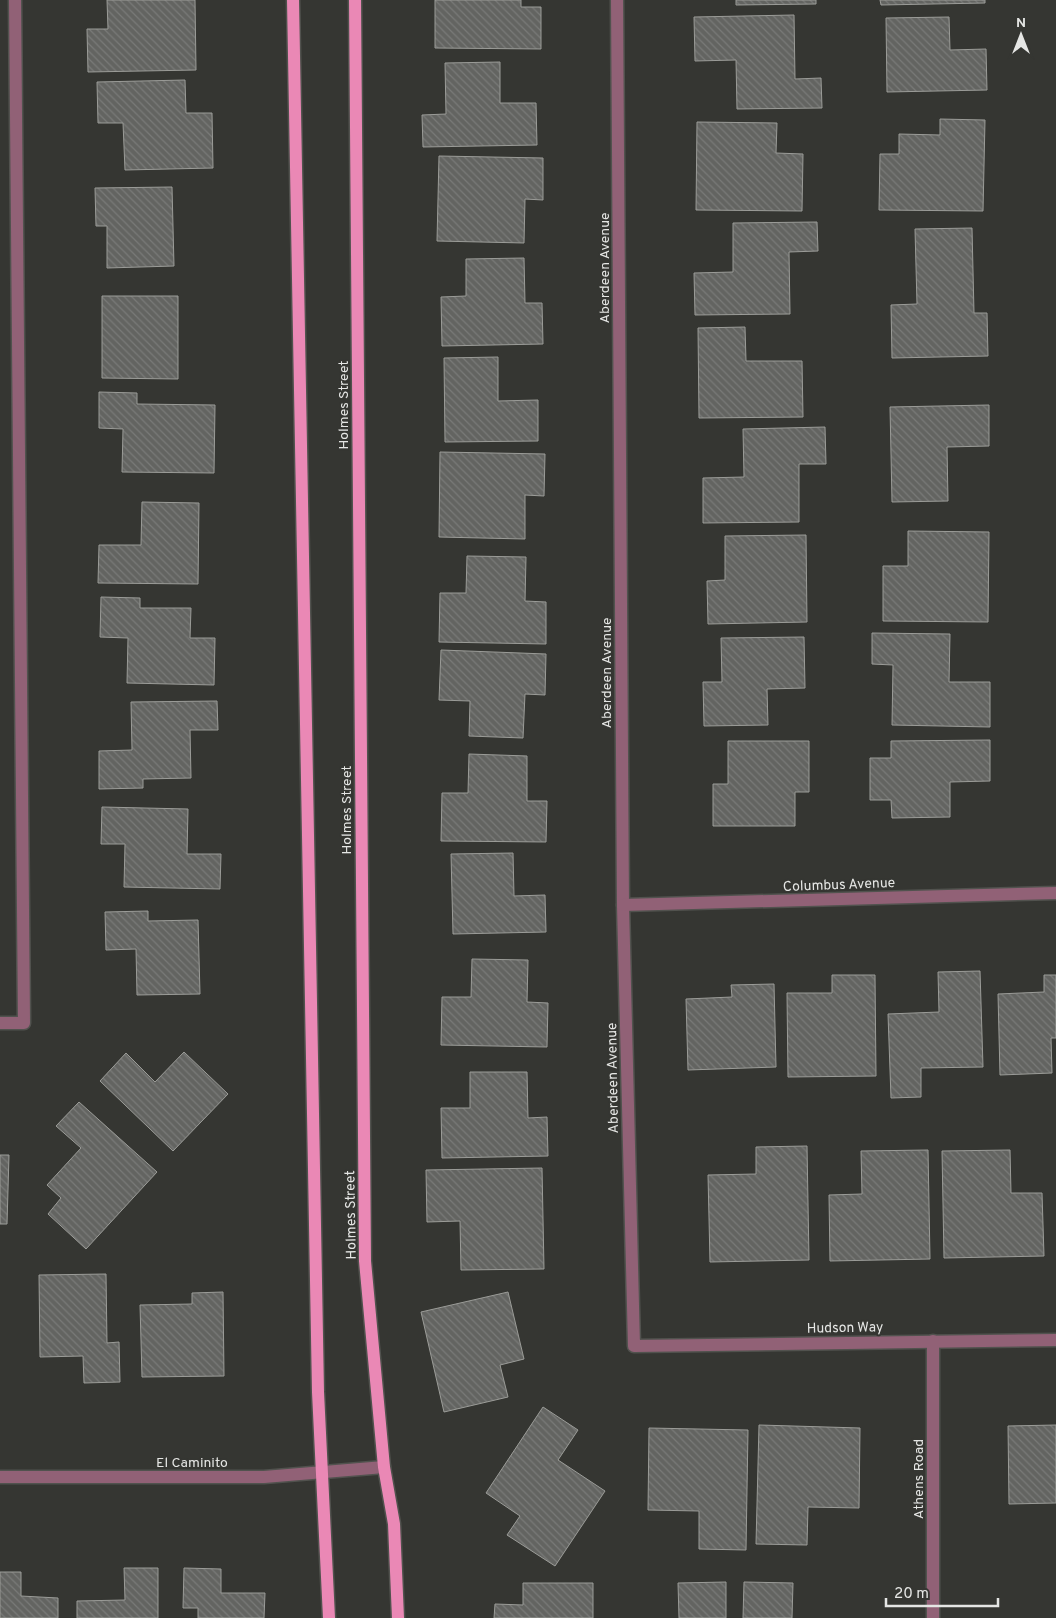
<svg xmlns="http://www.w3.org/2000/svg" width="1056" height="1618" font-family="Overpass,sans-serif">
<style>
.building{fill:url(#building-back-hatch);stroke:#9b9c98}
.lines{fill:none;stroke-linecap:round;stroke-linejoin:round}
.minor-casing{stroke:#51524e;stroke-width:15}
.major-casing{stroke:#51524e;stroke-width:15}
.minor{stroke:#916176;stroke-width:12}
.major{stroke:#ea88b5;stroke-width:12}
.labels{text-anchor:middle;stroke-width:4;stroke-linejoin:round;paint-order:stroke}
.street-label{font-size:14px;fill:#e5e6e4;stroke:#353632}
</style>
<defs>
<pattern id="building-back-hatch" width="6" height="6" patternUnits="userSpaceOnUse" patternTransform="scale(1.25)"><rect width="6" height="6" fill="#636461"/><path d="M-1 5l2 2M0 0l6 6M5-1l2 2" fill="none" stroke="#797a78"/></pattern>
</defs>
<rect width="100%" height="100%" fill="#353632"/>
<g class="building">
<path d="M 107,0 L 195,0 L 196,70 L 88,72 L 87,29 L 108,29 Z"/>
<path d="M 435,0 L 521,0 L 521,7 L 541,7 L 541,49 L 435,48 Z"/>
<path d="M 736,0 L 816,0 L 816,4 L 736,5 Z"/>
<path d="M 880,0 L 985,0 L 985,3 L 881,5 Z"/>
<path d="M 794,15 L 795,79 L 821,78 L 822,108 L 737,109 L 736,60 L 695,61 L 694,17 Z"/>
<path d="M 949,17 L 950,50 L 986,49 L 987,90 L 887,92 L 886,18 Z"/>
<path d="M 500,62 L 500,103 L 536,103 L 537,145 L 423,147 L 422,115 L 446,114 L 445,63 Z"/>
<path d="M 185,80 L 186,113 L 212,113 L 213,168 L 125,170 L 123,123 L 98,123 L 97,82 Z"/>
<path d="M 940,119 L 985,120 L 983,211 L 879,210 L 880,154 L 899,154 L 899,134 L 940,135 Z"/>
<path d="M 697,122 L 777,123 L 776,153 L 803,154 L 802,211 L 696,210 Z"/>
<path d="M 439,156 L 543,158 L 543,200 L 525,199 L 524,243 L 437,241 Z"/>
<path d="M 172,187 L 174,266 L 107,268 L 107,226 L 96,226 L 95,188 Z"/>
<path d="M 817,222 L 818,251 L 789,252 L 790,314 L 695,315 L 694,273 L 733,272 L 733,223 Z"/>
<path d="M 972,228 L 974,313 L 987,313 L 988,356 L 892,358 L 891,305 L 917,304 L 915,229 Z"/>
<path d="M 524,258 L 525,303 L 542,303 L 543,344 L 442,346 L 441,297 L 466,296 L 466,259 Z"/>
<path d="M 102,296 L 178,296 L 178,379 L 102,378 Z"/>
<path d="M 745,327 L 746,361 L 802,361 L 803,417 L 699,418 L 698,328 Z"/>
<path d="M 498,357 L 498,401 L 538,400 L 538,441 L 445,442 L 444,358 Z"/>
<path d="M 99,392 L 137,393 L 137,404 L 215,405 L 214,473 L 122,472 L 123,429 L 99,428 Z"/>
<path d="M 989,405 L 989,446 L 947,447 L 948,501 L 892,502 L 890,407 Z"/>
<path d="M 825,427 L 826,464 L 799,464 L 799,522 L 703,523 L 703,478 L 744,477 L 743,429 Z"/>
<path d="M 440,452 L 545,454 L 544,496 L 525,495 L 525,539 L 439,537 Z"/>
<path d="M 142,502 L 199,503 L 198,584 L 98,583 L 99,545 L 141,545 Z"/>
<path d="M 908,531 L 989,532 L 988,622 L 883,621 L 883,566 L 908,566 Z"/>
<path d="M 806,535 L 807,622 L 708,624 L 707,581 L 725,580 L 725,536 Z"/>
<path d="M 467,556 L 526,557 L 525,601 L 546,602 L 546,644 L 439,642 L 440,593 L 466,593 Z"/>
<path d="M 101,597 L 140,598 L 140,608 L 191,608 L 190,638 L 215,638 L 214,685 L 127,683 L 128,638 L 100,637 Z"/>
<path d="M 872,633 L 950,634 L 949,682 L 990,682 L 990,727 L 892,725 L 893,665 L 872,664 Z"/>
<path d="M 804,637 L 805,688 L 767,689 L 768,725 L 704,726 L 703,682 L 722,682 L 721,638 Z"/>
<path d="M 441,650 L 546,654 L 545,695 L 525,694 L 523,738 L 469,736 L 470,701 L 439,700 Z"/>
<path d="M 217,701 L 218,730 L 190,730 L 191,778 L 143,779 L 143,788 L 99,789 L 99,751 L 132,750 L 131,702 Z"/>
<path d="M 990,740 L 990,781 L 950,782 L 950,817 L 892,818 L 891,800 L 870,800 L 870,758 L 891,758 L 891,741 Z"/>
<path d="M 728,741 L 809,741 L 809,792 L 795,792 L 795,826 L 713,826 L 713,784 L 728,784 Z"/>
<path d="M 469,754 L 527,756 L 527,801 L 547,801 L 546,842 L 441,841 L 442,793 L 468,793 Z"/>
<path d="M 102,807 L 188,809 L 187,854 L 221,854 L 220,889 L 124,887 L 125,844 L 101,844 Z"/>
<path d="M 513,853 L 514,896 L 545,895 L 546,932 L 453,934 L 451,854 Z"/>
<path d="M 148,911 L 148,921 L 198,920 L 200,994 L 137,995 L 136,949 L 106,950 L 105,912 Z"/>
<path d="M 472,959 L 528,960 L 527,1002 L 548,1003 L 547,1047 L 441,1045 L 442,997 L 471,997 Z"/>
<path d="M 980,971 L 983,1067 L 921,1068 L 921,1097 L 891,1098 L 888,1014 L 939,1012 L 938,972 Z"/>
<path d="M 832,975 L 875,975 L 876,1076 L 788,1077 L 787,993 L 832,993 Z"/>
<path d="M 1044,975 L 1056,975 L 1056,1038 L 1051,1038 L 1052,1073 L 1000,1075 L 998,994 L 1044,992 Z"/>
<path d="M 774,984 L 776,1067 L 688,1070 L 686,999 L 732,997 L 731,985 Z"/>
<path d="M 184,1052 L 228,1094 L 173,1151 L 100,1081 L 126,1053 L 155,1082 Z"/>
<path d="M 470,1072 L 527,1072 L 528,1118 L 547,1117 L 548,1156 L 442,1158 L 441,1108 L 470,1108 Z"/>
<path d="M 79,1102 L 157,1172 L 86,1249 L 48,1214 L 61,1198 L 47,1185 L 81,1148 L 56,1126 Z"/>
<path d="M 807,1146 L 809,1260 L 710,1262 L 708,1175 L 756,1174 L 756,1147 Z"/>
<path d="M 928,1150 L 930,1259 L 830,1261 L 829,1195 L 862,1194 L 861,1151 Z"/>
<path d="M 1010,1150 L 1011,1193 L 1042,1193 L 1044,1256 L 944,1258 L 942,1151 Z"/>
<path d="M 0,1155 L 9,1155 L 7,1224 L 0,1224 Z"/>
<path d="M 542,1168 L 544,1269 L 461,1270 L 460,1221 L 427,1222 L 426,1170 Z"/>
<path d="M 106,1274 L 107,1343 L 119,1342 L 120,1382 L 84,1383 L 83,1356 L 40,1357 L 39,1275 Z"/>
<path d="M 223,1292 L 224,1376 L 142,1377 L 140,1305 L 192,1304 L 192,1293 Z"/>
<path d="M 508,1292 L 524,1359 L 500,1365 L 508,1397 L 444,1412 L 421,1312 Z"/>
<path d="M 543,1407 L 578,1430 L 558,1460 L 605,1491 L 555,1566 L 507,1535 L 520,1516 L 486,1493 Z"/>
<path d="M 759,1425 L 860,1428 L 859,1508 L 808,1507 L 807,1545 L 756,1544 Z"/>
<path d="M 1056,1425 L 1056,1503 L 1009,1504 L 1008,1426 Z"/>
<path d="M 649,1428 L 748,1430 L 746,1550 L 699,1549 L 699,1511 L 648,1510 Z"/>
<path d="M 124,1568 L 158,1568 L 158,1618 L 77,1618 L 77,1601 L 125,1600 Z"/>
<path d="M 184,1568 L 221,1569 L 221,1593 L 265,1593 L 264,1618 L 198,1618 L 198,1608 L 183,1608 Z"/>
<path d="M 0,1572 L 21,1572 L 21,1596 L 58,1598 L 58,1618 L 0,1618 Z"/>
<path d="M 726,1582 L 726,1618 L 679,1618 L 678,1583 Z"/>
<path d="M 744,1582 L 793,1583 L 792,1618 L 743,1618 Z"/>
<path d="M 523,1583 L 593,1583 L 593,1618 L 494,1618 L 495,1604 L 523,1605 Z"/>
</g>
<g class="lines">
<defs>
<g id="minor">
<path d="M 617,0 L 623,905 L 634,1346 L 1056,1340"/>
<path d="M 623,905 L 1056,893"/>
<path d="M 0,1023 L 24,1023 L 15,0"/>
<path d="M 933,1341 L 933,1618"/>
<path d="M 0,1477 L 264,1477 L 384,1467"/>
</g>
<g id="major">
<path d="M 293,0 L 318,1392 L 329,1618"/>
<path d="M 355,0 L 365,1261 L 384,1467 L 394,1524 L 398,1618"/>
</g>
</defs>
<use href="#minor" class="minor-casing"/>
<use href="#major" class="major-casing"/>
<use href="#minor" class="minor"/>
<use href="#major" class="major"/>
</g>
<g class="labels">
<g class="street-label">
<text transform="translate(604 268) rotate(-90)" y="5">Aberdeen Avenue</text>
<text transform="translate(343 405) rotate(-90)" y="5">Holmes Street</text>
<text transform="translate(606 673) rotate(-90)" y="5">Aberdeen Avenue</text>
<text transform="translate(346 810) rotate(-90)" y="5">Holmes Street</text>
<text transform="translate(839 884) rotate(-2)" y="5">Columbus Avenue</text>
<text transform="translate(612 1078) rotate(-91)" y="5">Aberdeen Avenue</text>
<text transform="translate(350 1215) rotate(-91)" y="5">Holmes Street</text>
<text transform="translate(845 1327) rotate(-1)" y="5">Hudson Way</text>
<text x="192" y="1467">El Caminito</text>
<text transform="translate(918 1479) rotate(-90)" y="5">Athens Road</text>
</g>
</g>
<g transform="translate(1021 35)" stroke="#353632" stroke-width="4" paint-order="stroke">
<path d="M0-4L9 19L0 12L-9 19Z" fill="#e5e6e4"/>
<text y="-8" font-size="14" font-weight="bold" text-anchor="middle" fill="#e5e6e4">N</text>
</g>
<path d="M886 1598v8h112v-8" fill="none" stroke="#e5e6e4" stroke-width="2.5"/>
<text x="894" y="1598" font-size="15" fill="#e5e6e4" stroke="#353632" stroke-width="4" paint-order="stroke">20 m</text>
</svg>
